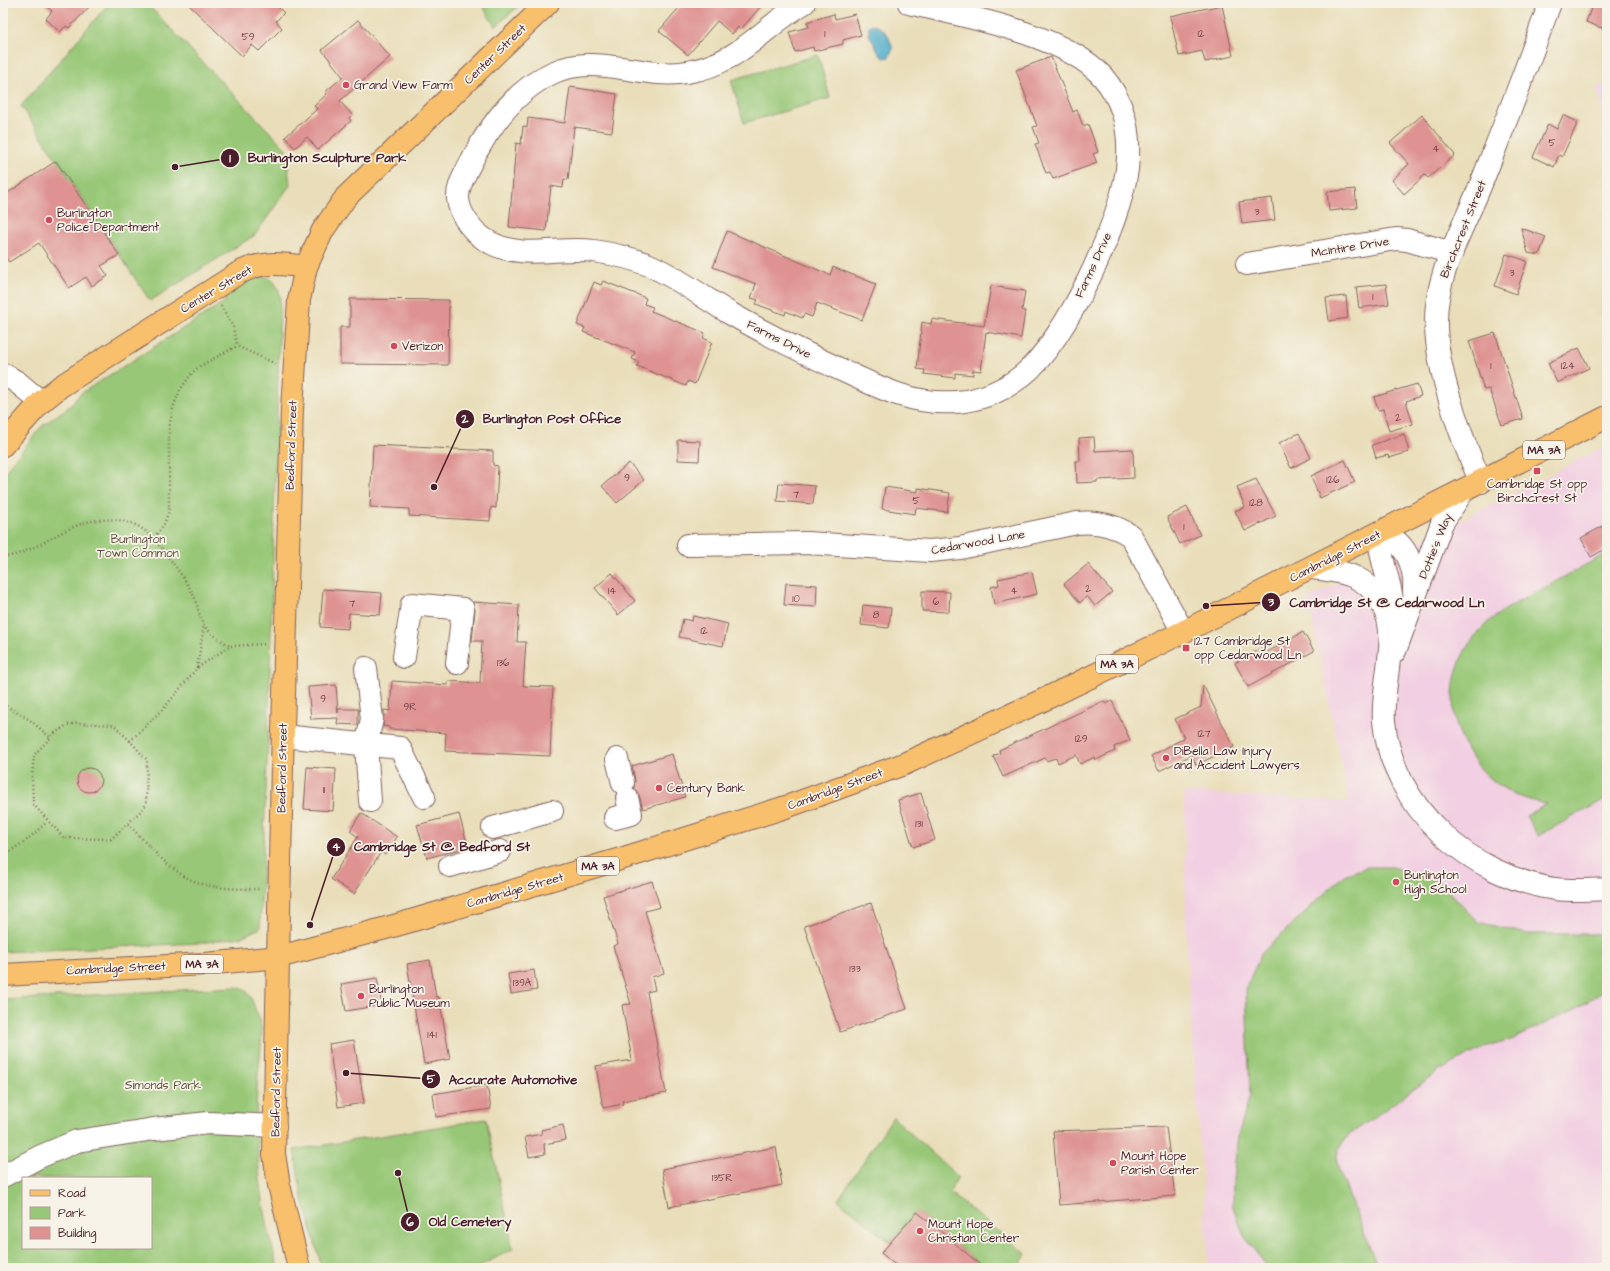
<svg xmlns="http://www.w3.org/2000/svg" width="1610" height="1271" font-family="'Architects Daughter',sans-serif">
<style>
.built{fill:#f2cfe2}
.green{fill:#98c877;stroke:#717451;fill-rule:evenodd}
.water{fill:#48aac7;stroke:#496479}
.building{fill:#de9392}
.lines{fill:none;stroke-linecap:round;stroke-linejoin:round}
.minor-casing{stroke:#82625d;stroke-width:24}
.major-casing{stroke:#82625d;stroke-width:24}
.path{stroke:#82625d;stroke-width:2.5;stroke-dasharray:1 3;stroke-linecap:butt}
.minor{stroke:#fff;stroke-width:22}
.major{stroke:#f8bf6c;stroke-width:22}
.poi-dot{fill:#d1495b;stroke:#f7f3e8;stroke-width:1.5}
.labels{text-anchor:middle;stroke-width:3.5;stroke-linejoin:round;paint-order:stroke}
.number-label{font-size:10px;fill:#6f3c45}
.shield{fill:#f7f3e8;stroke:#7e5f64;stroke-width:1}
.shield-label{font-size:11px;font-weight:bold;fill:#4a1f2b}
.street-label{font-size:12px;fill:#4a1f2b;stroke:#f7f3e8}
.poi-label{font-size:12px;fill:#4a1f2b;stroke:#f7f3e8;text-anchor:start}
.park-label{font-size:12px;fill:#615242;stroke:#f7f3e8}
.leader{fill:none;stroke:#4a1f2b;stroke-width:1.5}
.callout-dot{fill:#4a1f2b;stroke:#f7f3e8;stroke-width:1.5}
.mark-label{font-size:12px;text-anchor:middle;font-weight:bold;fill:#fff}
.callout-label{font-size:13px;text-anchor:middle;font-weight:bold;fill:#4a1f2b;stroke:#f7f3e8;stroke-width:3.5;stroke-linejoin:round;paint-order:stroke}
</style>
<rect width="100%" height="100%" fill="#f7f3e8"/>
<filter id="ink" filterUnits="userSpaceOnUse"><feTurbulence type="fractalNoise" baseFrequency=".025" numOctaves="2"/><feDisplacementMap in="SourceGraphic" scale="8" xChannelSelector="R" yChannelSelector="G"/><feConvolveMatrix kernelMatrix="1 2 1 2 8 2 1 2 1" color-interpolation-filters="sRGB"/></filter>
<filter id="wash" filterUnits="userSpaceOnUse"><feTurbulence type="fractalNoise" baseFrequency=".012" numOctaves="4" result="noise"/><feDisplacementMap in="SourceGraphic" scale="16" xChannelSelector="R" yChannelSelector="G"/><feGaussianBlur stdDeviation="0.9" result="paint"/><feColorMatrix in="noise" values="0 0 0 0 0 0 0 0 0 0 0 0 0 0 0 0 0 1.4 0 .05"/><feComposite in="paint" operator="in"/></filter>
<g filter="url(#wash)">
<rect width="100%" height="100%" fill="#e9deb9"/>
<g class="built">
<path d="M 1607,84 L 1607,122 L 1596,87 Z"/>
<path d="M 1607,445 L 1607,1268 L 1209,1268 L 1187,963 L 1184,792 L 1349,802 L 1308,599 Z"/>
</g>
<g class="green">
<path d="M 109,3 L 146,3 L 286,149 L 290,185 L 255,235 L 150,301 L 21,106 Z"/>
<path d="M 481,3 L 522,3 L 495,27 Z"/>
<path d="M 818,55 L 830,98 L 744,123 L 731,80 Z"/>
<path d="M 261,275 C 273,278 278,285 280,297 L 268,741 L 260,928 L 241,937 L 200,943 L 3,952 L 3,474 L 42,426 L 70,406 L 80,394 L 226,301 L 223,296 L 247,281 Z"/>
<path d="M 1607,553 L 1607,798 L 1538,836 L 1526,816 L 1547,804 C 1463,792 1421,691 1482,628 C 1497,612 1517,603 1535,593 C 1559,580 1583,566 1607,553 Z"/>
<path d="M 1367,867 L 1393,867 L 1438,881 L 1478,922 L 1527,934 L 1607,934 L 1607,989 L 1579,1007 L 1511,1040 L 1483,1048 L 1439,1071 L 1348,1136 C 1339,1146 1336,1152 1337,1165 L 1378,1268 L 1268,1268 L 1244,1236 L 1233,1207 L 1233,1180 L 1238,1136 L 1250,1096 L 1246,988 L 1261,954 L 1344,875 Z"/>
<path d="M 234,987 C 249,988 251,997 255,1009 C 257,1013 259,1016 260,1020 C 264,1042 258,1065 257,1087 C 254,1147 261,1210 278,1268 L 3,1268 L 3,1000 ZM 23,1178 L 151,1178 L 151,1248 L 23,1248 Z"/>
<path d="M 893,1117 L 958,1177 L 949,1192 L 1026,1254 L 1018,1268 L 984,1268 L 917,1212 L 890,1242 L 838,1200 Z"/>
<path d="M 486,1119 L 513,1249 L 476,1268 L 322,1268 L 302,1196 L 294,1150 Z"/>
</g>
<path class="water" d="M 871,24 L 879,27 L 888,35 L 893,49 L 889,57 L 884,58 L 880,55 L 869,34 L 869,30 L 867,28 Z"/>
<g id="blocks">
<g class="building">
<path d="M 43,3 L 93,3 L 69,28 L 66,26 L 60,32 L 46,19 L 52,11 Z"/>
<path d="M 187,3 L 274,3 L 284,13 L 276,21 L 282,28 L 259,51 L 252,45 L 242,56 Z"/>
<path d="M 683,3 L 764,3 L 740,30 L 738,27 L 732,34 L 717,21 L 688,55 L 659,31 Z"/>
<path d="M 1593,3 L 1607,3 L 1607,30 L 1586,22 Z"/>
<path d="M 1222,5 L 1233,56 L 1205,62 L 1202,51 L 1179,56 L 1170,16 Z"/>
<path d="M 834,14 L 835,19 L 855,14 L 861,35 L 843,40 L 843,44 L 814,51 L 813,47 L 795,52 L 789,32 L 809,27 L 807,22 L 813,20 Z"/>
<path d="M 358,20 L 390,57 L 340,101 L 352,115 L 349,118 L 351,121 L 318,150 L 307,137 L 295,148 L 285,137 L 317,109 L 314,106 L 327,94 L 325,92 L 343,77 L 322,50 Z"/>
<path d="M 1051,57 L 1073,112 L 1077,110 L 1083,126 L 1088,124 L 1098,152 L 1093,154 L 1097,163 L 1053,179 L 1050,172 L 1046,173 L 1035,144 L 1039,143 L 1033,127 L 1037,126 L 1016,70 Z"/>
<path d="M 570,87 L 617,94 L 612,132 L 574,127 L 568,180 L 564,179 L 563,188 L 551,186 L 546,231 L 509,227 L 516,143 L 521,144 L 523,126 L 527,127 L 528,118 L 565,123 Z"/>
<path d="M 1422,115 L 1455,155 L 1428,178 L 1425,175 L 1404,194 L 1392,180 L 1409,164 L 1390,143 Z"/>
<path d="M 1563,115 L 1578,122 L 1562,157 L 1559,155 L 1554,167 L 1533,157 L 1548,124 L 1557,129 Z"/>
<path d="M 56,161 L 119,255 L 101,266 L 108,276 L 92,286 L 86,277 L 69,288 L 39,243 L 9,262 L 3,254 L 3,196 Z"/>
<path d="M 1355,189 L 1357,208 L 1329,211 L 1327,192 Z"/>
<path d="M 1272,198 L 1275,220 L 1242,224 L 1239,202 Z"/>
<path d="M 1521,228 L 1546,237 L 1539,255 L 1528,253 Z"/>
<path d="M 727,231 L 830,275 L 833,267 L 876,284 L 862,320 L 817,303 L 812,317 L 804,314 L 802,318 L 786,311 L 785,315 L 756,304 L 758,300 L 751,298 L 756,284 L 713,267 Z"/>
<path d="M 1506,254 L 1527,261 L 1516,294 L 1495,286 Z"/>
<path d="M 603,281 L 646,298 L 644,304 L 653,307 L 651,311 L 705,333 L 703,338 L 712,342 L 695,384 L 688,381 L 686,386 L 637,366 L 639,362 L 632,359 L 635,352 L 583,332 L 585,328 L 577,325 L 594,282 L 601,285 Z"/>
<path d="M 1386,284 L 1389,304 L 1359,308 L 1356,287 Z"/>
<path d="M 991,286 L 1025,291 L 1022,310 L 1025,311 L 1021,338 L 986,332 L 981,371 L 973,370 L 973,375 L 955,373 L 955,378 L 924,374 L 925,370 L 917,369 L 922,322 L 931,324 L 932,319 L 984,326 Z"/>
<path d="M 1346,296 L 1348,318 L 1329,321 L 1326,298 Z"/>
<path d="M 350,299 L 449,300 L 448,365 L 340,364 L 340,327 L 350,327 Z"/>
<path d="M 1495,333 L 1523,419 L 1502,425 L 1489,389 L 1484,390 L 1469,341 Z"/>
<path d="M 1579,348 L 1589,368 L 1557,383 L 1548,363 Z"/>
<path d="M 1417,384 L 1421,396 L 1406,401 L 1413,424 L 1389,431 L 1383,409 L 1378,410 L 1374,397 Z"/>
<path d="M 1299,433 L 1311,458 L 1291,468 L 1279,443 Z"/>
<path d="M 1404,434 L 1409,452 L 1389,458 L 1388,455 L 1376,458 L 1372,445 Z"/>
<path d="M 1094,437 L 1095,451 L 1133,449 L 1134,478 L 1097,480 L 1097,482 L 1077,483 L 1076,461 L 1080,461 L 1079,438 Z"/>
<path d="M 678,440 L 700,441 L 699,461 L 678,460 Z"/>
<path d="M 373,445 L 493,451 L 493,465 L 498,466 L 496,508 L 491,507 L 490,521 L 409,516 L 409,509 L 370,507 Z"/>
<path d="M 1345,460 L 1355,482 L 1320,498 L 1311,476 Z"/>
<path d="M 629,463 L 644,480 L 617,503 L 602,486 Z"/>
<path d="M 1256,479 L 1276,516 L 1245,531 L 1235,511 L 1245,507 L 1237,487 Z"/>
<path d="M 779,483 L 815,486 L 813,504 L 777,501 Z"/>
<path d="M 885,487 L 918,492 L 918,488 L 950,493 L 947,512 L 916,508 L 915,514 L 882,509 Z"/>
<path d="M 1187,507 L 1200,535 L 1180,544 L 1167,517 Z"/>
<path d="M 1607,524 L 1607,548 L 1591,557 L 1581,538 Z"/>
<path d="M 1088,564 L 1112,592 L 1095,606 L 1087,596 L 1080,603 L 1064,584 Z"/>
<path d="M 1032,572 L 1037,594 L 994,604 L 991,587 L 999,585 L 998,579 Z"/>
<path d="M 612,573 L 635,601 L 618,615 L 595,588 Z"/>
<path d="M 786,583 L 817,585 L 816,607 L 784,605 Z"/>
<path d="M 323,589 L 382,593 L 380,615 L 349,613 L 348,629 L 320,627 Z"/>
<path d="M 922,591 L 950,592 L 949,612 L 922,611 Z"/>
<path d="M 473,602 L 519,605 L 517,642 L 526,642 L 523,686 L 553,687 L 550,756 L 445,751 L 446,733 L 389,729 L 389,727 L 383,726 L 384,710 L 390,711 L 392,681 L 448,685 L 448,681 L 480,683 L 482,641 L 472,641 L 475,610 Z"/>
<path d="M 863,605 L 891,608 L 889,628 L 861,625 Z"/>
<path d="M 693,616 L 728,624 L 723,646 L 679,637 L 683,619 L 692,621 Z"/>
<path d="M 1303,632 L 1314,651 L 1248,687 L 1235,663 L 1261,648 L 1264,654 Z"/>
<path d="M 336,685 L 338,713 L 338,709 L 358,709 L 358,725 L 337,724 L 338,718 L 311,719 L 308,687 Z"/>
<path d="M 1203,685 L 1234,747 L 1196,765 L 1192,755 L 1159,771 L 1151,756 L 1184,738 L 1175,719 L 1201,707 Z"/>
<path d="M 1104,701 L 1106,704 L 1112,701 L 1130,740 L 1114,747 L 1115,751 L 1096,760 L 1095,757 L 1080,764 L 1076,755 L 1058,763 L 1056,758 L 1046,761 L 1045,758 L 1003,777 L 993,756 L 1000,753 L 999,750 Z"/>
<path d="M 672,754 L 685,797 L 643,809 L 639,795 L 634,788 L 635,780 L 632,766 Z"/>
<path d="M 307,767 L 336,769 L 333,811 L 304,809 Z"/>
<circle cx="89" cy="780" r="12"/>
<path d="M 921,793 L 935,840 L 913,847 L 898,800 Z"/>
<path d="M 361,813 L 397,837 L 385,855 L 381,852 L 354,894 L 331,879 L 358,837 L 350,831 Z"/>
<path d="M 459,814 L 468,847 L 427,858 L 417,825 Z"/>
<path d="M 652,881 L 660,907 L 645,911 L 664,973 L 652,977 L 655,990 L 647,992 L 666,1093 L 622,1101 L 623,1104 L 603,1108 L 596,1066 L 632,1060 L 622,1005 L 631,1004 L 613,946 L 618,944 L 603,896 Z"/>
<path d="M 871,903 L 907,1009 L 840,1032 L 804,926 Z"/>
<path d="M 430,960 L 436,997 L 439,997 L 450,1059 L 424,1064 L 407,964 Z"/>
<path d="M 534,970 L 537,990 L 511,994 L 508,974 Z"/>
<path d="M 377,978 L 382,1005 L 346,1011 L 341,984 Z"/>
<path d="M 354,1040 L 364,1103 L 338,1107 L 329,1044 Z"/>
<path d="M 487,1085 L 491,1109 L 436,1117 L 433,1094 Z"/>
<path d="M 563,1125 L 566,1140 L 544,1144 L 545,1154 L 529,1157 L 525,1137 L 542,1134 L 541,1130 Z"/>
<path d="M 1166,1127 L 1175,1196 L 1059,1205 L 1053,1131 Z"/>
<path d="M 776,1147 L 782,1185 L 669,1207 L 662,1169 Z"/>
<path d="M 917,1212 L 926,1219 L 984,1268 L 899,1268 L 881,1253 Z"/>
</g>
</g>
</g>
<g filter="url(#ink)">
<use href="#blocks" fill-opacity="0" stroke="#82625d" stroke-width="1"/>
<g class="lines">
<defs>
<g id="minor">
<path d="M 804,3 C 761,28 741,63 687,72 C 641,80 597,52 552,73 C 512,92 486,131 468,168 C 463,178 457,188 458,199 C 460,217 475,235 491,243 C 523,260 560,246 594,251 C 613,254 632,258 649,265 C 679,278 705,299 733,315 C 770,336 809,355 848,373 C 884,390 916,405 956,402 C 982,400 1003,391 1023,375 C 1066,340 1120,224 1127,169 C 1131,136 1125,103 1103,77 C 1065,34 964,16 909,3"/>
<path d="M 1247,264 L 1396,239 L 1407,240 L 1452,253"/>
<path d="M 3,374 L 17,382 L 41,402"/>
<path d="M 1481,482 C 1462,441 1437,372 1436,326 C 1434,276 1463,229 1481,184 C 1505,124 1528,64 1550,3"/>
<path d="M 688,545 L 807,543 L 930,551 L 960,548 L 1077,523 C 1097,521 1114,524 1131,536 L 1183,632"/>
<path d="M 1311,568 C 1345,571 1372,576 1386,613 C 1398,642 1381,688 1384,721 C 1392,809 1471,876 1555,889 C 1572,891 1590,890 1607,889"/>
<path d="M 1392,620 C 1396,590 1379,563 1379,533 C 1406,539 1416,567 1414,592"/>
<path d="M 1395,651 L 1442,523 L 1463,491"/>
<path d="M 404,657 L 412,604 L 463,609 L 457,663"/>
<path d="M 366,668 L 372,719 L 366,745 L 370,801"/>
<path d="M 283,736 L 400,748 L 424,797"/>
<path d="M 617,759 L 623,783"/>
<path d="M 615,818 L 631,814 L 627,798"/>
<path d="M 493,828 L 552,811"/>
<path d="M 450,866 L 500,851"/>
<path d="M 3,1176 L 39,1157 L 77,1141 L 154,1129 L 208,1123 L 275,1126"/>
</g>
<g id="major">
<path d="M 3,445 L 41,402 L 61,386 L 237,274 C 260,261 280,263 306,267 L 323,230 L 346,197 L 548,3"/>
<path d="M 3,975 L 205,964 L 279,957 L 397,925 L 627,857 L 786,807 L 904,764 L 1041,701 L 1183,632 L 1607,417"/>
<path d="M 299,1268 L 279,1185 L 274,1154 L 282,766 L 292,409 L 299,300 L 306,267"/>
</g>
</defs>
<use href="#minor" class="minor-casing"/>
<use href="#major" class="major-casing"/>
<g class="path">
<path d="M 221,306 L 233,327 L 237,346"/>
<path d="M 154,537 L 164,525 L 169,510 L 169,428 L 173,408 L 180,390 L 192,373 L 200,366 L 237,346 L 276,364"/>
<path d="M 3,557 C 37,554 64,523 99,520 C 135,517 149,530 169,558 C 178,570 187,582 194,596 C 197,604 200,620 204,625 C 209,633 222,641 230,646"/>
<path d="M 197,668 L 204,625"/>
<path d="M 3,704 L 30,720 L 51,738"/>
<path d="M 130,741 L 114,725 L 76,723 L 67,725 L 55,733 L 34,755 L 32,777 L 33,804 L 64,838 L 111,839 L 143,809 L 146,804 L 147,760 L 130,741 L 165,707 L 197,668 L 230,646 L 266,644"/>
<path d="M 128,824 C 148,844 171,874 199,883 C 218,889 240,889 260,889"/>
<path d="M 3,856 L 27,840 L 47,822"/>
</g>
<use href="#minor" class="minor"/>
<use href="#major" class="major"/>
</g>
</g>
<g class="poi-dot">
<circle cx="346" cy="85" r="4"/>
<circle cx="49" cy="220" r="4"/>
<circle cx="394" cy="346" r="4"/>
<rect x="1533" y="467" width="8" height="8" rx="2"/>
<rect x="1182" y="644" width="8" height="8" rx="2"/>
<circle cx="1166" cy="758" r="4"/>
<circle cx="659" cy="788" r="4"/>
<circle cx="1396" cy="882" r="4"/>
<circle cx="361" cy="996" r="4"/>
<circle cx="1113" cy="1163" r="4"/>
<circle cx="920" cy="1231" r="4"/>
</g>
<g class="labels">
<g class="number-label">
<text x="825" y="37">1</text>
<text x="1201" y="37">12</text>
<text x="248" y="40">59</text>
<text x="1552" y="146">5</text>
<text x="1436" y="152">4</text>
<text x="1257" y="215">3</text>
<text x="1512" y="276">3</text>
<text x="1373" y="300">1</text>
<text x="1491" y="369">1</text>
<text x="1568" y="369">124</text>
<text x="1398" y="421">2</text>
<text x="627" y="481">9</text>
<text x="1333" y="483">126</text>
<text x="796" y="498">7</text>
<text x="916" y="504">5</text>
<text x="1256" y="506">128</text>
<text x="1184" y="530">1</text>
<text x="1088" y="592">2</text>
<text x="612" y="594">14</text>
<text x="1014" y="594">4</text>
<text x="796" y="602">10</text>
<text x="936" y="605">6</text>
<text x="352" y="607">7</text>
<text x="876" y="618">8</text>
<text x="704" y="634">12</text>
<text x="503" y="666">136</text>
<text x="323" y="702">9</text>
<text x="410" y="710">9R</text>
<text x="1204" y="737">127</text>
<text x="1081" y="742">129</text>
<text x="324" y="793">11</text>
<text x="919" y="827">131</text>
<text x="855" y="972">133</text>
<text x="522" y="986">139A</text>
<text x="432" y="1038">141</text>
<text x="722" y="1181">135R</text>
</g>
<g class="shield">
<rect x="1523" y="441" width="42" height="18" rx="3"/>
<rect x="1096" y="655" width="42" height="18" rx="3"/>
<rect x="577" y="857" width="42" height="18" rx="3"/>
<rect x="181" y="955" width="42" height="18" rx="3"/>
</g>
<g class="shield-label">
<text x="1544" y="454">MA 3A</text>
<text x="1117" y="668">MA 3A</text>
<text x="598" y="870">MA 3A</text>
<text x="202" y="968">MA 3A</text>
</g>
<g class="street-label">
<text transform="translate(495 54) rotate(-44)" y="4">Center Street</text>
<text transform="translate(1463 229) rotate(-68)" y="4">Birchcrest Street</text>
<text transform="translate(1350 247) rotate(-9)" y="4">McIntire Drive</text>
<text transform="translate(1093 265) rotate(-65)" y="4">Farms Drive</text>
<text transform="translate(216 289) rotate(-31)" y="4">Center Street</text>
<text transform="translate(779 339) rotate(27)" y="4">Farms Drive</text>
<text transform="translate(291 445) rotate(-88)" y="4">Bedford Street</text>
<text transform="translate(978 542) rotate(-10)" y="4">Cedarwood Lane</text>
<text transform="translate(1435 546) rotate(-68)" y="4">Dottie's Way</text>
<text transform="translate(1335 556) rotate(-27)" y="4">Cambridge Street</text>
<text transform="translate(282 768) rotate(-89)" y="4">Bedford Street</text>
<text transform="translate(835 789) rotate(-20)" y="4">Cambridge Street</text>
<text transform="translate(515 890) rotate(-16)" y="4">Cambridge Street</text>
<text transform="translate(116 968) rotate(-3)" y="4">Cambridge Street</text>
<text transform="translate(276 1092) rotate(-89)" y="4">Bedford Street</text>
</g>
<g class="poi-label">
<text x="354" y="89">Grand View Farm</text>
<text x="57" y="217">Burlington<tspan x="57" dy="14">Police Department</tspan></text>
<text x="402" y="350">Verizon</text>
<text x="1537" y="488" text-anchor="middle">Cambridge St opp<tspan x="1537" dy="14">Birchcrest St</tspan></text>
<text x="1194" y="645">127 Cambridge St<tspan x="1194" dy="14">opp Cedarwood Ln</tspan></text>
<text x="1174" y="755">DiBella Law Injury<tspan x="1174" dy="14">and Accident Lawyers</tspan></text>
<text x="667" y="792">Century Bank</text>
<text x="1404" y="879">Burlington<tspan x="1404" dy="14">High School</tspan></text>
<text x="369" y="993">Burlington<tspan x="369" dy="14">Public Museum</tspan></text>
<text x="1121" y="1160">Mount Hope<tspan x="1121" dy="14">Parish Center</tspan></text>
<text x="928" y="1228">Mount Hope<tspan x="928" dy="14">Christian Center</tspan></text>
</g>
<g class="park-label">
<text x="138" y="543">Burlington<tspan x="138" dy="14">Town Common</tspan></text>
<text x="163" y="1089">Simonds Park</text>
</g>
</g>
<path class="leader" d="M175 167L230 158M434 487L465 419M1206 606L1271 602M310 925L336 847M346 1073L431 1079M398 1173L410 1222"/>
<g class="callout-dot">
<circle cx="175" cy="167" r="4"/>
<circle cx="434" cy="487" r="4"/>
<circle cx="1206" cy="606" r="4"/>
<circle cx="310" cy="925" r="4"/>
<circle cx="346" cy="1073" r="4"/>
<circle cx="398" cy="1173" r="4"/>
<circle cx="230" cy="158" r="10"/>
<circle cx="465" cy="419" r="10"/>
<circle cx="1271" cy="602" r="10"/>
<circle cx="336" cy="847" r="10"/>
<circle cx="431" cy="1079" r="10"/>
<circle cx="410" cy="1222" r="10"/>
</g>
<g class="mark-label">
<text x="230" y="162">1</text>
<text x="465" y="423">2</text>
<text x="1271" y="606">3</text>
<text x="336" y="851">4</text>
<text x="431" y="1083">5</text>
<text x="410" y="1226">6</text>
</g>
<g class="callout-label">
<text x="327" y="162">Burlington Sculpture Park</text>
<text x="552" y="423">Burlington Post Office</text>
<text x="1387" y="607">Cambridge St @ Cedarwood Ln</text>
<text x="442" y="851">Cambridge St @ Bedford St</text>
<text x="513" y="1084">Accurate Automotive</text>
<text x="470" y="1226">Old Cemetery</text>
</g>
<rect width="1610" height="1271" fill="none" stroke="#f7f3e8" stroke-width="16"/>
<rect x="22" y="1177" width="130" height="72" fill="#f7f3e8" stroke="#b29e9c"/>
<rect x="30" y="1190" width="20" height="6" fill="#f8bf6c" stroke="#b29e9c"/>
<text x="58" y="1197" font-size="12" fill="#4a1f2b">Road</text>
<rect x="30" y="1207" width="20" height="12" fill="#98c877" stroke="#b29e9c"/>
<text x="58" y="1217" font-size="12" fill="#4a1f2b">Park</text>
<rect x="30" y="1227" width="20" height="12" fill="#de9392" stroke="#b29e9c"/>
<text x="58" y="1237" font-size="12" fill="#4a1f2b">Building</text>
</svg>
